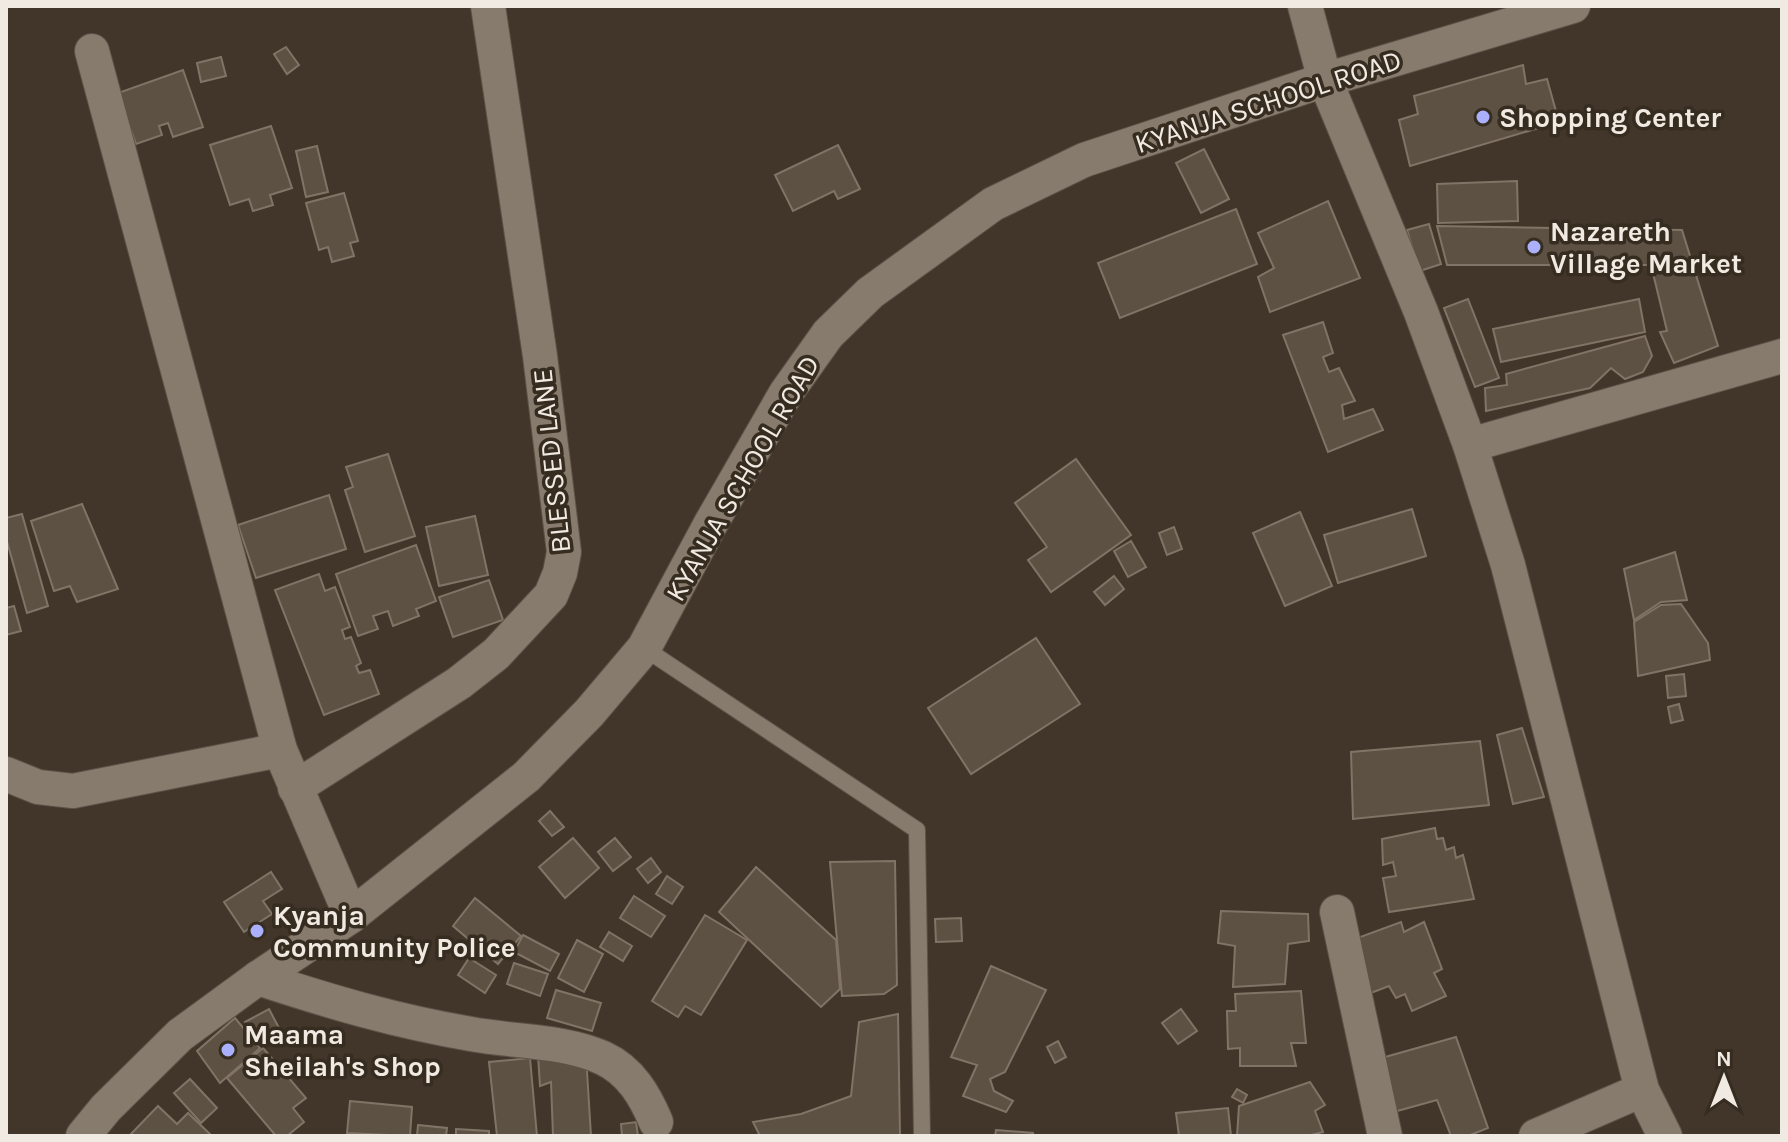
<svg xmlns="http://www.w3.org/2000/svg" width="1788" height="1142" font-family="Karla,sans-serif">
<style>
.building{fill:#5d5144;stroke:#807466;stroke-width:2}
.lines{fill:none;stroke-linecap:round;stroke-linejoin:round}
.lane-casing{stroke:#5c5247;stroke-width:18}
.street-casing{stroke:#5c5247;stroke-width:36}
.lane{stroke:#877b6d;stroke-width:16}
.street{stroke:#877b6d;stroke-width:34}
.poi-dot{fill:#aab0fb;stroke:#362c1f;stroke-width:3}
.labels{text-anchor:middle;stroke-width:7;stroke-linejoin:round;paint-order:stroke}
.street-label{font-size:28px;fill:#f1eae2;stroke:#362c1f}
.poi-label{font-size:28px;font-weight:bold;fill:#f1eae2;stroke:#362c1f;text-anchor:start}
</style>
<rect width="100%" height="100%" fill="#413629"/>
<g class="building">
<path d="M 286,47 L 299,65 L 287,74 L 274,54 Z"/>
<path d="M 221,57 L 226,76 L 201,82 L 197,63 Z"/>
<path d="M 1523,65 L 1526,84 L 1547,79 L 1559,122 L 1410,166 L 1399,120 L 1418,114 L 1414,96 Z"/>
<path d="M 183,70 L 203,127 L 173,137 L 168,123 L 159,126 L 162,135 L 136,144 L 118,93 Z"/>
<path d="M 271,126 L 292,188 L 270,195 L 273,205 L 253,211 L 249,199 L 230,205 L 210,145 Z"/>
<path d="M 838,145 L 860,189 L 838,199 L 834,191 L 793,211 L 775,175 Z"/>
<path d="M 317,146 L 328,192 L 306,197 L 296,151 Z"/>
<path d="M 1204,149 L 1229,199 L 1201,213 L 1176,163 Z"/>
<path d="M 1517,181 L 1518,221 L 1438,223 L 1437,184 Z"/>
<path d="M 344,193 L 358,241 L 350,243 L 354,256 L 332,262 L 328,247 L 319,250 L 306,203 Z"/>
<path d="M 1328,201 L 1360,278 L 1270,312 L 1258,277 L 1274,268 L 1258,233 Z"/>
<path d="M 1236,209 L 1257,264 L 1120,318 L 1098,263 Z"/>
<path d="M 1429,224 L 1441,264 L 1420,271 L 1407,230 Z"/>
<path d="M 1437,226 L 1682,230 L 1718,346 L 1674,363 L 1660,332 L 1667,331 L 1651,265 L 1447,265 Z"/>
<path d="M 1468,299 L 1499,378 L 1475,387 L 1444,308 Z"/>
<path d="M 1639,299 L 1645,332 L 1501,362 L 1493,329 Z"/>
<path d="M 1323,322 L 1333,353 L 1323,357 L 1329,372 L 1339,368 L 1355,401 L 1342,405 L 1344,419 L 1373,409 L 1383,430 L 1328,452 L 1283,335 Z"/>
<path d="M 1645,336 L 1652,356 L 1643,372 L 1625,379 L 1611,368 L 1590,388 L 1486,411 L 1485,388 L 1507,385 L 1506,374 Z"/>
<path d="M 388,454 L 415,536 L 365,552 L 345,490 L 353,487 L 346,467 Z"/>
<path d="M 1076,459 L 1131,535 L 1051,592 L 1028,560 L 1047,547 L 1015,503 Z"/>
<path d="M 329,495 L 346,549 L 256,578 L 238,525 Z"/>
<path d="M 82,504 L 118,589 L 77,602 L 70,586 L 54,591 L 31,521 Z"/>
<path d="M 1412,509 L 1426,556 L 1338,583 L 1324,535 Z"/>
<path d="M 1300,512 L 1332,586 L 1285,606 L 1253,533 Z"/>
<path d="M 22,514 L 48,606 L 27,613 L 6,538 L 6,518 Z"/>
<path d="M 475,516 L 488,575 L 439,586 L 426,527 Z"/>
<path d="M 1174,527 L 1182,549 L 1167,555 L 1159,533 Z"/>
<path d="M 1131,541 L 1146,567 L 1128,577 L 1114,551 Z"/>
<path d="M 416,545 L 436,601 L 416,609 L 419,616 L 393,626 L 388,611 L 373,616 L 378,629 L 358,636 L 336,574 Z"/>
<path d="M 1675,552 L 1687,600 L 1661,602 L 1634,620 L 1624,569 Z"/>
<path d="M 319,574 L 325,591 L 335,587 L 350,627 L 342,630 L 345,639 L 351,637 L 361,663 L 356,666 L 359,673 L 370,670 L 379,694 L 324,715 L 275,590 Z"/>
<path d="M 1114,576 L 1124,589 L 1105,605 L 1094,592 Z"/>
<path d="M 489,580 L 503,620 L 453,637 L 439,597 Z"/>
<path d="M 1681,604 L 1708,643 L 1710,660 L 1638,676 L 1634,622 L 1661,605 Z"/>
<path d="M 14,606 L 21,631 L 6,635 L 6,608 Z"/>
<path d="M 1036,638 L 1080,704 L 971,774 L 928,708 Z"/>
<path d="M 1684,674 L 1686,696 L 1668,698 L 1666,676 Z"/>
<path d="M 1679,704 L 1683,720 L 1671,723 L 1668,707 Z"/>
<path d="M 1522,728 L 1544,797 L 1513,804 L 1497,735 Z"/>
<path d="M 1480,741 L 1489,805 L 1353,819 L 1351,752 Z"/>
<path d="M 550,811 L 564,827 L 552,836 L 539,821 Z"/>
<path d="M 1435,828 L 1437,839 L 1443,838 L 1446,850 L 1454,847 L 1456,858 L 1463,855 L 1474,899 L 1389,912 L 1383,878 L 1396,876 L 1393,862 L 1383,865 L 1382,839 Z"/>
<path d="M 573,838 L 599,868 L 565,898 L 539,867 Z"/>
<path d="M 615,838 L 631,857 L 613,871 L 598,852 Z"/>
<path d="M 651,858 L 661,872 L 648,883 L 637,869 Z"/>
<path d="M 895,861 L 897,985 L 884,994 L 842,996 L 830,862 Z"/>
<path d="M 756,867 L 836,940 L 840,989 L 821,1007 L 719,912 Z"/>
<path d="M 271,872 L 282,889 L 263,901 L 272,914 L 244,932 L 224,902 Z"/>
<path d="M 667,876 L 683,887 L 672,904 L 656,894 Z"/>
<path d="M 634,896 L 665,916 L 651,937 L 620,918 Z"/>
<path d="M 475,898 L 521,936 L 498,964 L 453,926 Z"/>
<path d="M 1221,911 L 1308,914 L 1309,941 L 1288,944 L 1285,984 L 1233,987 L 1235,946 L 1218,943 Z"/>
<path d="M 705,915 L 747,940 L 701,1015 L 685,1006 L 678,1017 L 652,1001 Z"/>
<path d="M 961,918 L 962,941 L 936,942 L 935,919 Z"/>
<path d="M 1401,922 L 1404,932 L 1424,922 L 1442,969 L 1434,973 L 1446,996 L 1412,1011 L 1405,994 L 1396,998 L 1389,986 L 1371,993 L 1352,940 Z"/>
<path d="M 609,932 L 632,946 L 623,961 L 600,947 Z"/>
<path d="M 523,935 L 559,954 L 550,971 L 514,952 Z"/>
<path d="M 577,940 L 603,954 L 584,992 L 558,978 Z"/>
<path d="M 469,958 L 496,975 L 485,993 L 458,975 Z"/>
<path d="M 514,963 L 548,974 L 540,996 L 507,984 Z"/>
<path d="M 991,966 L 1046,990 L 1005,1072 L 990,1079 L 994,1091 L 1013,1101 L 1006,1112 L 963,1096 L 977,1065 L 951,1057 Z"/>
<path d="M 556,990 L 601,1003 L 592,1031 L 547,1018 Z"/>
<path d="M 1301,991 L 1306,1043 L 1291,1043 L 1296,1066 L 1240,1066 L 1240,1048 L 1228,1049 L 1227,1011 L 1236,1011 L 1235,994 Z"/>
<path d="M 269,1009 L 279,1028 L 257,1042 L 245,1022 Z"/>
<path d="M 1181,1009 L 1197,1031 L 1178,1044 L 1162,1023 Z"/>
<path d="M 898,1014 L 900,1136 L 760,1136 L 753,1122 L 801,1114 L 851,1096 L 859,1022 Z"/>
<path d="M 235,1018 L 260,1048 L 220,1083 L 197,1051 Z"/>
<path d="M 1456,1037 L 1488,1128 L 1468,1136 L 1451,1136 L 1437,1100 L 1390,1113 L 1378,1059 Z"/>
<path d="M 1058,1041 L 1066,1057 L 1055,1063 L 1047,1047 Z"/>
<path d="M 263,1048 L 306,1098 L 293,1108 L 304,1122 L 287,1136 L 276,1136 L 227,1078 Z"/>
<path d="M 538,1055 L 586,1055 L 591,1136 L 553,1136 L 551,1082 L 540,1086 Z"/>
<path d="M 530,1058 L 537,1136 L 497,1136 L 489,1062 Z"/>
<path d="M 190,1079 L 217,1108 L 201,1123 L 174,1093 Z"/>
<path d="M 1310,1082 L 1325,1105 L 1315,1111 L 1323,1132 L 1307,1136 L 1237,1136 L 1239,1106 Z"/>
<path d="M 1237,1089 L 1247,1095 L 1243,1103 L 1232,1097 Z"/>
<path d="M 350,1101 L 412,1107 L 410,1136 L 347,1133 Z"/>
<path d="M 158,1106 L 177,1124 L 188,1113 L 212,1136 L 129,1136 Z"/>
<path d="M 1228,1108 L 1231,1136 L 1179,1136 L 1176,1113 Z"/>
<path d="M 636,1122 L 638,1136 L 622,1136 L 621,1124 Z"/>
<path d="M 418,1125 L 447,1128 L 446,1136 L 417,1136 Z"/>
<path d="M 456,1129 L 489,1131 L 489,1136 L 456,1136 Z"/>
<path d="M 996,1130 L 1033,1133 L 1033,1136 L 995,1136 Z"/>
</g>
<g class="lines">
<defs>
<path id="lane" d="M 644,648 L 917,830 L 922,1136"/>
<g id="street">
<path d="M 1305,6 L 1325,80 L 1421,312 L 1470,445 L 1508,565 L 1642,1090 L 1665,1136"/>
<path d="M 92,51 L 280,750 L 351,916"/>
<path d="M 1470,445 L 1782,356"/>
<path d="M 6,774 L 38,787 L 73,791 L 280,750"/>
<path d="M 295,788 L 459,683 L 496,654 L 551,595 L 560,573 L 564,552 L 540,356 L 488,6"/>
<path d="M 1337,912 L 1385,1136"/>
<path d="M 258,978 C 331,1002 395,1021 471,1034 C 513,1042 563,1040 603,1058 C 631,1071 645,1096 656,1122"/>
<path d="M 83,1136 L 106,1108 L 180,1035 L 258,978 L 351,916 L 526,777 L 589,713 L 644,648 L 710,525 L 786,393 L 828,334 L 870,293 L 993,204 L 1084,160 L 1325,80 L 1573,6"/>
<path d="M 1536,1136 L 1642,1090"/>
</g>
</defs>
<use href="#lane" class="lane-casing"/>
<use href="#street" class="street-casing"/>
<use href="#lane" class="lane"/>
<use href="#street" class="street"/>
</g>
<g class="poi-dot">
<circle cx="1483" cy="117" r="8"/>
<circle cx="1534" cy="247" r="8"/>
<circle cx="257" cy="931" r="8"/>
<circle cx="228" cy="1050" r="8"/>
</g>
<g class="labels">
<g class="street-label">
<text transform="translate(1268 101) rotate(-18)" y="10">KYANJA SCHOOL ROAD</text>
<text transform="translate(551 461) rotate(-96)" y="10">BLESSED LANE</text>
<text transform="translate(742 478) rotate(-60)" y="10">KYANJA SCHOOL ROAD</text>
</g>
<g class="poi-label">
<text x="1499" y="127">Shopping Center</text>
<text x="1550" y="241">Nazareth<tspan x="1550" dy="32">Village Market</tspan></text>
<text x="273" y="925">Kyanja<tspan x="273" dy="32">Community Police</tspan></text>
<text x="244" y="1044">Maama<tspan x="244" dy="32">Sheilah's Shop</tspan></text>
</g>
</g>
<rect width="1788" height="1142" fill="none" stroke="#f1eae2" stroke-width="16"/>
<g transform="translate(1724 1078)" stroke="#362c1f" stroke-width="6" paint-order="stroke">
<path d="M0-6L14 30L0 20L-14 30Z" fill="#f1eae2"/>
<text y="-12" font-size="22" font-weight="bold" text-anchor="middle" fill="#f1eae2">N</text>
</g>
</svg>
